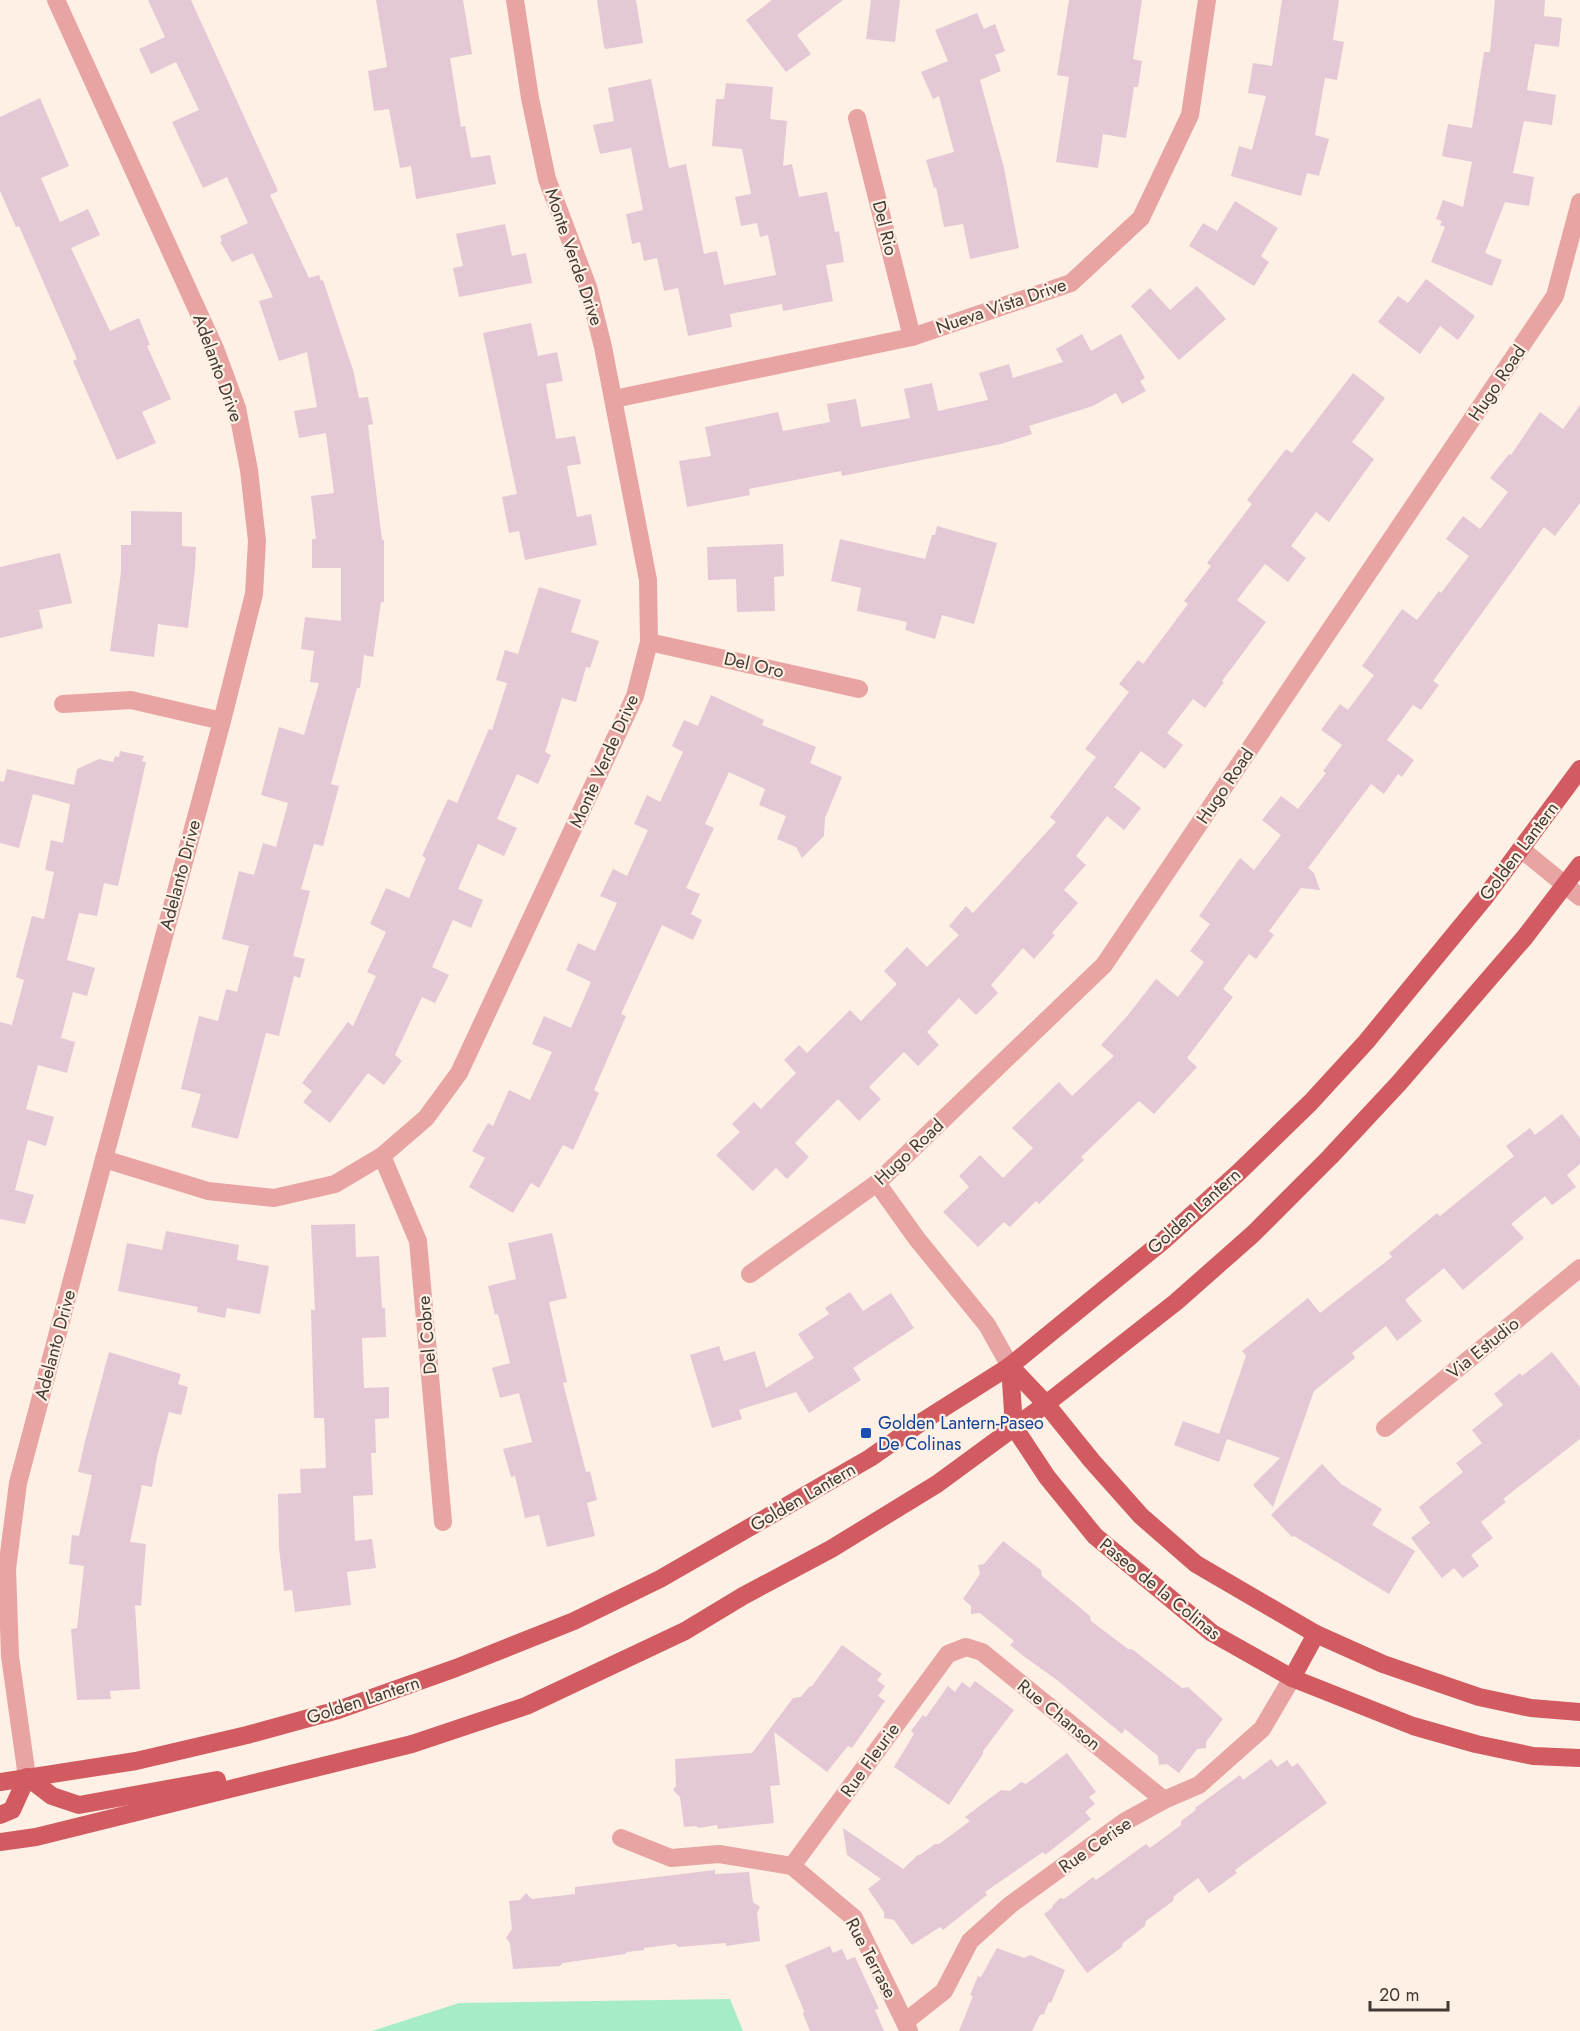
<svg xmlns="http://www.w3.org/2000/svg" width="1580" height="2031" font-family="Jost,sans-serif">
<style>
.green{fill:#a6ecc7}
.building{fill:#e4c8d5}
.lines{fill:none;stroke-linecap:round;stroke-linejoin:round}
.minor{stroke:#e7a4a3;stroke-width:18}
.major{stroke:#d25a61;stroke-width:18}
.transit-dot{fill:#1a4fb4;stroke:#fef0e4;stroke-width:2}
.labels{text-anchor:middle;stroke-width:4.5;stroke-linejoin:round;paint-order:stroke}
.street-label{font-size:18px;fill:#433b33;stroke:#fef0e4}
.transit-label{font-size:18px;fill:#164399;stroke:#fef0e4;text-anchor:start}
</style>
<rect width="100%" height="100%" fill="#fef0e4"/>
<path class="green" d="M 730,1999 L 743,2031 L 372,2031 L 459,2003 Z"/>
<g class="building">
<path d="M 148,0 L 191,0 L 278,191 L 270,195 L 309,278 L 319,275 L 321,281 L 323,280 L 353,370 L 359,398 L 368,397 L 373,424 L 368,425 L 382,540 L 384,540 L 384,602 L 381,602 L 373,657 L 364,655 L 360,688 L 357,688 L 331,784 L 339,786 L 323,846 L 314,844 L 301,889 L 310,891 L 293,956 L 305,959 L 300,978 L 294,976 L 279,1036 L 266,1033 L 238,1139 L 191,1127 L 201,1094 L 181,1089 L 199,1016 L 218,1021 L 226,989 L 237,992 L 249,946 L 222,939 L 239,871 L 254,875 L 263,843 L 276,847 L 288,803 L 261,795 L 279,727 L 304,735 L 319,683 L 310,682 L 314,651 L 301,649 L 305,617 L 341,621 L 341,568 L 312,568 L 312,539 L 316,539 L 311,496 L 334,493 L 326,433 L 299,438 L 294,411 L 317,407 L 307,352 L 279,361 L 259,301 L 273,297 L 253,253 L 232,262 L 220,242 L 222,241 L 220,236 L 248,223 L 227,177 L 203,188 L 172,122 L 199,110 L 176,62 L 151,74 L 139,49 L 165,37 Z"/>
<path d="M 376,0 L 463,0 L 472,54 L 450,58 L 461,127 L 465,126 L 471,158 L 490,155 L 496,184 L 416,199 L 411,166 L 400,168 L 389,109 L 374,111 L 368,71 L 387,67 Z"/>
<path d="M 597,0 L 636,0 L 643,43 L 606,49 L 604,47 Z"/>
<path d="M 772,0 L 843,0 L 797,35 L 811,54 L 786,72 L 746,20 Z"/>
<path d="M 871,0 L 900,0 L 895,42 L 866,39 Z"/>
<path d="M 1069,0 L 1142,0 L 1133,59 L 1142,61 L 1138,87 L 1134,87 L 1126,138 L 1103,134 L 1098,168 L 1056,162 L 1069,77 L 1057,75 Z"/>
<path d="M 1282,0 L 1339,0 L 1333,40 L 1344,42 L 1337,80 L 1325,78 L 1315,135 L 1329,139 L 1319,176 L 1307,173 L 1301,196 L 1231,176 L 1239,146 L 1252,150 L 1266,96 L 1248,93 L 1253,63 L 1272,66 Z"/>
<path d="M 1495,0 L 1545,0 L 1544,16 L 1562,18 L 1559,47 L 1535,44 L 1527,90 L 1556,95 L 1552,125 L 1524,121 L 1513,173 L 1534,177 L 1529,206 L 1505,202 L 1485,253 L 1502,260 L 1492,286 L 1431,262 L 1445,227 L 1440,225 L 1442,221 L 1436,219 L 1443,200 L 1463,207 L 1472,162 L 1442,156 L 1448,124 L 1472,128 L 1484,52 L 1490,52 Z"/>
<path d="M 977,13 L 984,29 L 995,24 L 1005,51 L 995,55 L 1001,71 L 980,80 L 1004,168 L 1019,248 L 970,259 L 963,224 L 944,227 L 936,187 L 934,188 L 926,160 L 954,152 L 939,96 L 933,99 L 921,72 L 948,61 L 935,30 Z"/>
<path d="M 651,79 L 669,168 L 686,164 L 704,254 L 717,251 L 724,285 L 776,275 L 768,235 L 760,237 L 757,223 L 741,226 L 735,197 L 751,194 L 742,149 L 712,146 L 716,99 L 724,99 L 726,83 L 773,87 L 770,119 L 787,121 L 783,166 L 792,164 L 799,197 L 827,192 L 835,232 L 839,231 L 844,262 L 826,265 L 833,301 L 783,311 L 782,304 L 730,314 L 732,327 L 688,336 L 678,288 L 664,291 L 657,258 L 644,261 L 640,242 L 632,244 L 626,214 L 643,210 L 631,148 L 600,154 L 593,125 L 614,121 L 608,88 Z"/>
<path d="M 40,98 L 69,166 L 41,178 L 60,222 L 88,209 L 100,235 L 71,248 L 110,331 L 139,318 L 150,345 L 147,346 L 171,399 L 142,412 L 156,443 L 117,460 L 73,361 L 77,359 L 19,226 L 16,227 L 0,191 L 0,117 Z"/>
<path d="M 1235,201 L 1278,228 L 1261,256 L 1269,262 L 1254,286 L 1189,246 L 1203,223 L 1217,231 Z"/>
<path d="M 505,224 L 512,256 L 526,253 L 532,283 L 459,297 L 453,268 L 463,266 L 456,234 Z"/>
<path d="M 1426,279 L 1475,316 L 1458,340 L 1440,326 L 1420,354 L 1378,322 L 1398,296 L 1408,303 Z"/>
<path d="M 1197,286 L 1226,319 L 1179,360 L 1131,306 L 1150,288 L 1170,310 Z"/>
<path d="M 531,323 L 538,356 L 557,352 L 563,381 L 546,384 L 556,439 L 575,436 L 581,464 L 567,466 L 577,517 L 591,514 L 597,545 L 525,560 L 519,531 L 509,533 L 502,497 L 517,494 L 483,333 Z"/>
<path d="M 1082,334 L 1091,351 L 1121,334 L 1145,378 L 1140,381 L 1146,391 L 1122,404 L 1116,393 L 1093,406 L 1029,426 L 1032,434 L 1001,444 L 842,476 L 841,471 L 749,489 L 750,495 L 687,507 L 679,461 L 711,456 L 705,427 L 778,412 L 783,431 L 830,422 L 827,404 L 856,399 L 861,427 L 910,418 L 904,389 L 932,383 L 938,411 L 988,400 L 979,373 L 1009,364 L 1013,378 L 1063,362 L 1056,349 Z"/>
<path d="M 1353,373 L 1385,398 L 1352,442 L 1374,459 L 1329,522 L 1316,512 L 1291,546 L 1306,558 L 1288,582 L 1265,564 L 1237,600 L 1266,622 L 1222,681 L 1224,682 L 1205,708 L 1193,699 L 1167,733 L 1183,745 L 1165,769 L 1141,751 L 1114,787 L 1141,808 L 1124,830 L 1107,816 L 1076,856 L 1086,865 L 1064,890 L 1078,903 L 1052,933 L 1055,935 L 1034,959 L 1023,948 L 991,985 L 998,993 L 976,1015 L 959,998 L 927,1032 L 939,1045 L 918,1066 L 904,1052 L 869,1087 L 881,1099 L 859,1121 L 838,1099 L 795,1143 L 809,1157 L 787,1179 L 776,1168 L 753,1191 L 716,1155 L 740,1132 L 732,1124 L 754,1102 L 761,1109 L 796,1073 L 784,1060 L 799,1045 L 807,1053 L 850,1010 L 861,1021 L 897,984 L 884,971 L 907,947 L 927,967 L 959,935 L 949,926 L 966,906 L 973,913 L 1056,822 L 1050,817 L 1096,757 L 1085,749 L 1129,692 L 1119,684 L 1138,660 L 1143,664 L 1188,604 L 1184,601 L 1211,566 L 1207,563 L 1252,504 L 1247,500 L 1286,449 L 1292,453 Z"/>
<path d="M 1580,405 L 1580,503 L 1555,536 L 1544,527 L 1433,681 L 1439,685 L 1421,710 L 1413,705 L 1387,740 L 1414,760 L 1402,777 L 1398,774 L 1384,794 L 1371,784 L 1308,868 L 1314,873 L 1320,890 L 1301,888 L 1269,931 L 1274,935 L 1256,959 L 1249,954 L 1223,989 L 1233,997 L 1187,1058 L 1197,1067 L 1154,1114 L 1139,1101 L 1081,1157 L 1084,1160 L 1039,1204 L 1036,1201 L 1010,1227 L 1004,1222 L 978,1247 L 943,1212 L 969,1187 L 959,1176 L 980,1155 L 1003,1178 L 1033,1148 L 1012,1128 L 1059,1082 L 1072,1096 L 1114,1056 L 1101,1045 L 1128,1015 L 1156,979 L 1178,997 L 1204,962 L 1190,951 L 1210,924 L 1199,916 L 1240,858 L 1254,870 L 1281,835 L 1262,820 L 1281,796 L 1298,809 L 1326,773 L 1323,771 L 1342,745 L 1321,730 L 1340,704 L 1348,710 L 1374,675 L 1362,666 L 1402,609 L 1417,620 L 1439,591 L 1441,593 L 1469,556 L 1446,539 L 1463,516 L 1480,529 L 1508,492 L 1490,478 L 1509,454 L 1511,455 L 1540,412 L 1563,429 Z"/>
<path d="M 131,511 L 182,512 L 182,546 L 196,547 L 195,569 L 188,628 L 158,624 L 154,657 L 110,651 L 121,572 L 121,545 L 131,545 Z"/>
<path d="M 937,526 L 997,543 L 974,624 L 942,615 L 935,639 L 905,630 L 907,622 L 857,611 L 861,588 L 831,581 L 840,539 L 925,559 L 932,535 L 935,535 Z"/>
<path d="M 783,544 L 784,576 L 774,577 L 775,611 L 737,612 L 736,579 L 708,580 L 707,547 Z"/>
<path d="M 60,553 L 72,603 L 39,610 L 43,628 L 0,638 L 0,567 Z"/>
<path d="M 539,587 L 581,600 L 571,632 L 599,641 L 590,668 L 586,667 L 576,702 L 562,698 L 545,752 L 551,755 L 538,784 L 517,774 L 497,819 L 517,828 L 504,856 L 478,844 L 458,889 L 483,900 L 471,928 L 453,920 L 432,967 L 449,975 L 435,1003 L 422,997 L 395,1055 L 402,1061 L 384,1085 L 368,1073 L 330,1123 L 303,1102 L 312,1091 L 302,1083 L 348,1022 L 353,1026 L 376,976 L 367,972 L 386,932 L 370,924 L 386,888 L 409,898 L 426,858 L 422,856 L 448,799 L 457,803 L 489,729 L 492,730 L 507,683 L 496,680 L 505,650 L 518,654 Z"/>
<path d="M 711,695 L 764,720 L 762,725 L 816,747 L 810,763 L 842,777 L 825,818 L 824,836 L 802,858 L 796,847 L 777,839 L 786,816 L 759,805 L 765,789 L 729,772 L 705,824 L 714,828 L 686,888 L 700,894 L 691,914 L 702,920 L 693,940 L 662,925 L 621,1014 L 626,1016 L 594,1090 L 599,1093 L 573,1150 L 563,1145 L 539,1188 L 531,1183 L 513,1213 L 469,1187 L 485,1158 L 472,1151 L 488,1123 L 493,1126 L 509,1090 L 530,1100 L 552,1052 L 532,1044 L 544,1016 L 571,1028 L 591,982 L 566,970 L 578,943 L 595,951 L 617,903 L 600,896 L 613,869 L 627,876 L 648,830 L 634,824 L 647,795 L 660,802 L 683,752 L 672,746 L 684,720 L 698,726 Z"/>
<path d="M 120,751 L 144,756 L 142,761 L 146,762 L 118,886 L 104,883 L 97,916 L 79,913 L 67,960 L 95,968 L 87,996 L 73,992 L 61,1038 L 75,1042 L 67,1073 L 38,1065 L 26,1109 L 54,1117 L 46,1146 L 28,1140 L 15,1190 L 34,1195 L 25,1224 L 0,1219 L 0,1022 L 12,1025 L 24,980 L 16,977 L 32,916 L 44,919 L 54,872 L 45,870 L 51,840 L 63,843 L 70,804 L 33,794 L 19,848 L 0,843 L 0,781 L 4,782 L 7,769 L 74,785 L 77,769 L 99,759 L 113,762 L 115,756 L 119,757 Z"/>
<path d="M 1562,1114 L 1580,1138 L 1580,1164 L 1567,1175 L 1576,1187 L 1552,1205 L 1545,1196 L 1511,1224 L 1524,1238 L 1463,1290 L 1444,1268 L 1405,1300 L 1422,1321 L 1397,1341 L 1386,1326 L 1352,1353 L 1355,1358 L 1314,1391 L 1273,1507 L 1253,1485 L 1280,1458 L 1227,1439 L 1219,1462 L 1174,1445 L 1183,1421 L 1219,1434 L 1246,1356 L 1242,1351 L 1308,1298 L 1320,1313 L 1392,1257 L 1389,1253 L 1437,1213 L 1440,1216 L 1514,1156 L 1506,1146 L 1530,1128 L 1535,1135 Z"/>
<path d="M 355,1224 L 356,1257 L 379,1256 L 382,1308 L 385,1308 L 386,1337 L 362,1338 L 364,1388 L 389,1387 L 389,1418 L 375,1419 L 376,1453 L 371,1453 L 373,1495 L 353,1496 L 355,1541 L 372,1539 L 376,1568 L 347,1572 L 351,1605 L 295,1612 L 292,1590 L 284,1591 L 279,1548 L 278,1494 L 301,1493 L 300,1469 L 326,1468 L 324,1418 L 314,1418 L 311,1310 L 315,1310 L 311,1225 Z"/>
<path d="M 166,1231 L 239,1245 L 237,1260 L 269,1266 L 260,1314 L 227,1308 L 225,1318 L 197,1312 L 198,1307 L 118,1291 L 127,1243 L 162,1250 Z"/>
<path d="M 552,1233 L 567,1298 L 549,1302 L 567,1382 L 563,1383 L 586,1472 L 590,1471 L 597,1500 L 587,1503 L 595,1536 L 547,1547 L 539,1515 L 525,1518 L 515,1476 L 511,1477 L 503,1449 L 532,1442 L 519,1393 L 500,1398 L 492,1368 L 510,1363 L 498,1314 L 495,1315 L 488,1286 L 516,1279 L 508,1243 Z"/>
<path d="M 850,1292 L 863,1311 L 891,1293 L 914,1328 L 853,1368 L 861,1380 L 809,1413 L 796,1392 L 739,1410 L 742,1419 L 712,1428 L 690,1355 L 719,1346 L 724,1361 L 755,1351 L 766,1388 L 814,1358 L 798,1334 L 829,1314 L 825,1308 Z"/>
<path d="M 109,1352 L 181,1374 L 178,1384 L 188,1387 L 181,1415 L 169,1412 L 157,1457 L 152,1487 L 142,1485 L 130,1542 L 146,1544 L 141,1606 L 135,1605 L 140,1689 L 110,1691 L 111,1699 L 77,1700 L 71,1629 L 77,1628 L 84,1566 L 69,1564 L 72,1535 L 79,1536 L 92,1475 L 78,1472 L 85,1441 Z"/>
<path d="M 1552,1352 L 1580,1387 L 1580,1439 L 1503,1499 L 1506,1502 L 1481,1522 L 1493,1538 L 1471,1555 L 1479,1566 L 1463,1578 L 1454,1568 L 1442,1578 L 1411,1538 L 1430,1523 L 1419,1507 L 1463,1472 L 1456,1463 L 1482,1443 L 1472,1430 L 1503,1405 L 1494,1394 L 1520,1373 L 1522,1376 Z"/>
<path d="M 1322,1464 L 1341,1484 L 1382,1509 L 1372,1525 L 1415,1551 L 1389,1594 L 1294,1536 L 1292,1537 L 1271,1515 Z"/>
<path d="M 1003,1541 L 1041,1570 L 1042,1576 L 1090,1616 L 1091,1621 L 1128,1649 L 1132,1649 L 1182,1688 L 1188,1687 L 1223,1719 L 1206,1742 L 1206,1748 L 1197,1749 L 1179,1773 L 1167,1764 L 1159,1765 L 1158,1756 L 1125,1729 L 1122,1734 L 1057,1680 L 1026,1658 L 1010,1645 L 1014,1641 L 980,1613 L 971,1614 L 971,1606 L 963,1599 L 980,1574 L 978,1565 L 984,1564 Z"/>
<path d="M 842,1645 L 882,1674 L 877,1680 L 885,1686 L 878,1696 L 885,1701 L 852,1748 L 848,1746 L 827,1772 L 774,1732 L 780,1785 L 770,1786 L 774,1823 L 718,1829 L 717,1825 L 699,1828 L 696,1826 L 684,1827 L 680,1797 L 673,1790 L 676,1786 L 675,1759 L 752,1753 L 793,1698 L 801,1697 L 809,1687 L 812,1686 Z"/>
<path d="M 975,1681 L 1014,1710 L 983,1751 L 983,1754 L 949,1805 L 894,1767 L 914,1734 L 911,1731 L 923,1715 L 926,1717 L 948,1686 L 955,1692 L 962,1682 L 970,1688 Z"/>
<path d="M 1067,1753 L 1096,1792 L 1089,1797 L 1095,1804 L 1085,1812 L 1091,1819 L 1045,1855 L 1043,1852 L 985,1892 L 987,1895 L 943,1930 L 940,1927 L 912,1945 L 894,1920 L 884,1918 L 884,1912 L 868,1889 L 881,1879 L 847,1855 L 843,1828 L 903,1869 L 918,1855 L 920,1855 L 935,1844 L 939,1844 L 970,1821 L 965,1817 L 1001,1790 L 1010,1791 L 1021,1782 L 1026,1784 Z"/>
<path d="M 1271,1759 L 1277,1767 L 1287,1760 L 1292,1767 L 1298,1763 L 1327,1803 L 1235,1870 L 1237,1873 L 1209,1893 L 1198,1878 L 1174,1896 L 1173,1901 L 1146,1921 L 1145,1926 L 1123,1943 L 1122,1947 L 1087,1973 L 1044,1914 L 1052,1908 L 1053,1905 L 1060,1898 L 1064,1899 L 1093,1877 L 1096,1880 L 1146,1844 L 1150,1848 L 1181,1825 L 1181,1821 L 1196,1810 L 1195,1808 L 1240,1775 L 1243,1780 Z"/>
<path d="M 715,1870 L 715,1874 L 749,1872 L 753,1902 L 760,1907 L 757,1913 L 760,1941 L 726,1946 L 726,1943 L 679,1947 L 675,1944 L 644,1948 L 644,1950 L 627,1952 L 625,1954 L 563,1963 L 560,1966 L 513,1969 L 510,1943 L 506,1938 L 512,1929 L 509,1901 L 520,1900 L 526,1893 L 532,1899 L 575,1894 L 575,1887 Z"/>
<path d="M 830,1946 L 833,1953 L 842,1949 L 847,1960 L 855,1957 L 879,2009 L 875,2010 L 884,2031 L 810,2031 L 803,2014 L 804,2011 L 785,1965 Z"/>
<path d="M 997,1948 L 1024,1958 L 1030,1955 L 1065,1970 L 1051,2003 L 1049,2002 L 1044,2014 L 1040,2015 L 1032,2031 L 959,2031 L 973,1996 L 970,1995 L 978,1976 L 981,1977 Z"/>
</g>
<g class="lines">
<g class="minor">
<path d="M 857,118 L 912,337"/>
<path d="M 614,399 L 912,337 L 1071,283 L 1141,218 L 1190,115 L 1207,0"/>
<path d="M 649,642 L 859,689"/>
<path d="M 63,704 L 131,700 L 222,721"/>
<path d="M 1521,849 L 1580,897"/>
<path d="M 382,1156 L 418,1241 L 443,1522"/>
<path d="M 104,1159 L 208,1191 L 274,1198 L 335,1184 L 382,1156 L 426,1118 L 459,1073 L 635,696 L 649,642 L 648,580 L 603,347 L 588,287 L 547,179 L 530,98 L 515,0"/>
<path d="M 877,1183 L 917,1239 L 987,1325 L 1010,1366"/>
<path d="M 750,1274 L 877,1183 L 1104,965 L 1555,296 L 1580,202"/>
<path d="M 1385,1428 L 1580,1268"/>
<path d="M 27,1777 L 10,1656 L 7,1569 L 18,1483 L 104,1159 L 222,721 L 254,594 L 257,541 L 249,470 L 237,408 L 216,351 L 56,0"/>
<path d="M 621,1838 L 671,1858 L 719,1854 L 792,1866 L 854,1918 L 909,2031"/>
<path d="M 792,1866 L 948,1654 L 966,1647 L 982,1652 L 1164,1800"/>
<path d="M 905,2022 L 944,1991 L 970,1941 L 1010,1905 L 1124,1822 L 1164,1800 L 1199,1785 L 1262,1729 L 1292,1678"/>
</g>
<g class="major">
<path d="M 1010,1366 L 1014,1427 L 1047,1477 L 1095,1536 L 1212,1633 L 1292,1678 L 1413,1726 L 1476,1744 L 1533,1756 L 1580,1758"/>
<path d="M 1010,1366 L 1046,1404 L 1092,1461 L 1141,1516 L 1196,1564 L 1316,1634 L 1383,1664 L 1479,1697 L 1531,1708 L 1580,1712"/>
<path d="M 1292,1678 L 1316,1634"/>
<path d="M 0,1782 L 136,1761 L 247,1735 L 338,1710 L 456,1668 L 574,1621 L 660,1579 L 870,1458 L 923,1421 L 1010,1366 L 1163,1241 L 1238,1173 L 1311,1102 L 1366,1042 L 1486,896 L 1580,769"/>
<path d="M 0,1815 L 12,1810 L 27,1777 L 52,1796 L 79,1805 L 217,1780"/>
<path d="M 0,1842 L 36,1837 L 412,1744 L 526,1706 L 685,1631 L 743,1596 L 831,1549 L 937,1484 L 1046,1404 L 1176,1302 L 1253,1234 L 1330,1157 L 1399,1083 L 1525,937 L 1580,865"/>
</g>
</g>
<rect class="transit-dot" x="860" y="1427" width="12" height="12" rx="3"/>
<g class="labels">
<g class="street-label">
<text transform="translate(885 228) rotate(76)" y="6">Del Rio</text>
<text transform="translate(574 257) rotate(71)" y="6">Monte Verde Drive</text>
<text transform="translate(1001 306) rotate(-19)" y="6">Nueva Vista Drive</text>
<text transform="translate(218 368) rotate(70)" y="6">Adelanto Drive</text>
<text transform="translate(1497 383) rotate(-56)" y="6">Hugo Road</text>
<text transform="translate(754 665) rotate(13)" y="6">Del Oro</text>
<text transform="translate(604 761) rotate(-66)" y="6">Monte Verde Drive</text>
<text transform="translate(1225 786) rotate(-56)" y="6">Hugo Road</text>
<text transform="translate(1519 851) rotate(-53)" y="6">Golden Lantern</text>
<text transform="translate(180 875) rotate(-75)" y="6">Adelanto Drive</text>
<text transform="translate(909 1152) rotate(-43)" y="6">Hugo Road</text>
<text transform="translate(1194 1211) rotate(-42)" y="6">Golden Lantern</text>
<text transform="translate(427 1335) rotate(-95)" y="6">Del Cobre</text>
<text transform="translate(55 1345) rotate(-75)" y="6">Adelanto Drive</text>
<text transform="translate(1483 1348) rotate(-39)" y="6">Via Estudio</text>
<text transform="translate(803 1497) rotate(-30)" y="6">Golden Lantern</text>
<text transform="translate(1160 1589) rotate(39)" y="6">Paseo de la Colinas</text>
<text transform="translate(363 1700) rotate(-18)" y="6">Golden Lantern</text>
<text transform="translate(1059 1715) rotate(39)" y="6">Rue Chanson</text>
<text transform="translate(870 1760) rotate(-54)" y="6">Rue Fleurie</text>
<text transform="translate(1095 1845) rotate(-35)" y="6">Rue Cerise</text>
<text transform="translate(871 1958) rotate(62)" y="6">Rue Terrase</text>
</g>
<g class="transit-label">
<text x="878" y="1429">Golden Lantern-Paseo<tspan x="878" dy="21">De Colinas</tspan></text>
</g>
</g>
<path d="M1370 2001v9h78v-9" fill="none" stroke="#433b33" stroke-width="3"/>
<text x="1379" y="2001" font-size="18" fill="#433b33" stroke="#fef0e4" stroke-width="4.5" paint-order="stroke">20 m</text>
</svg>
